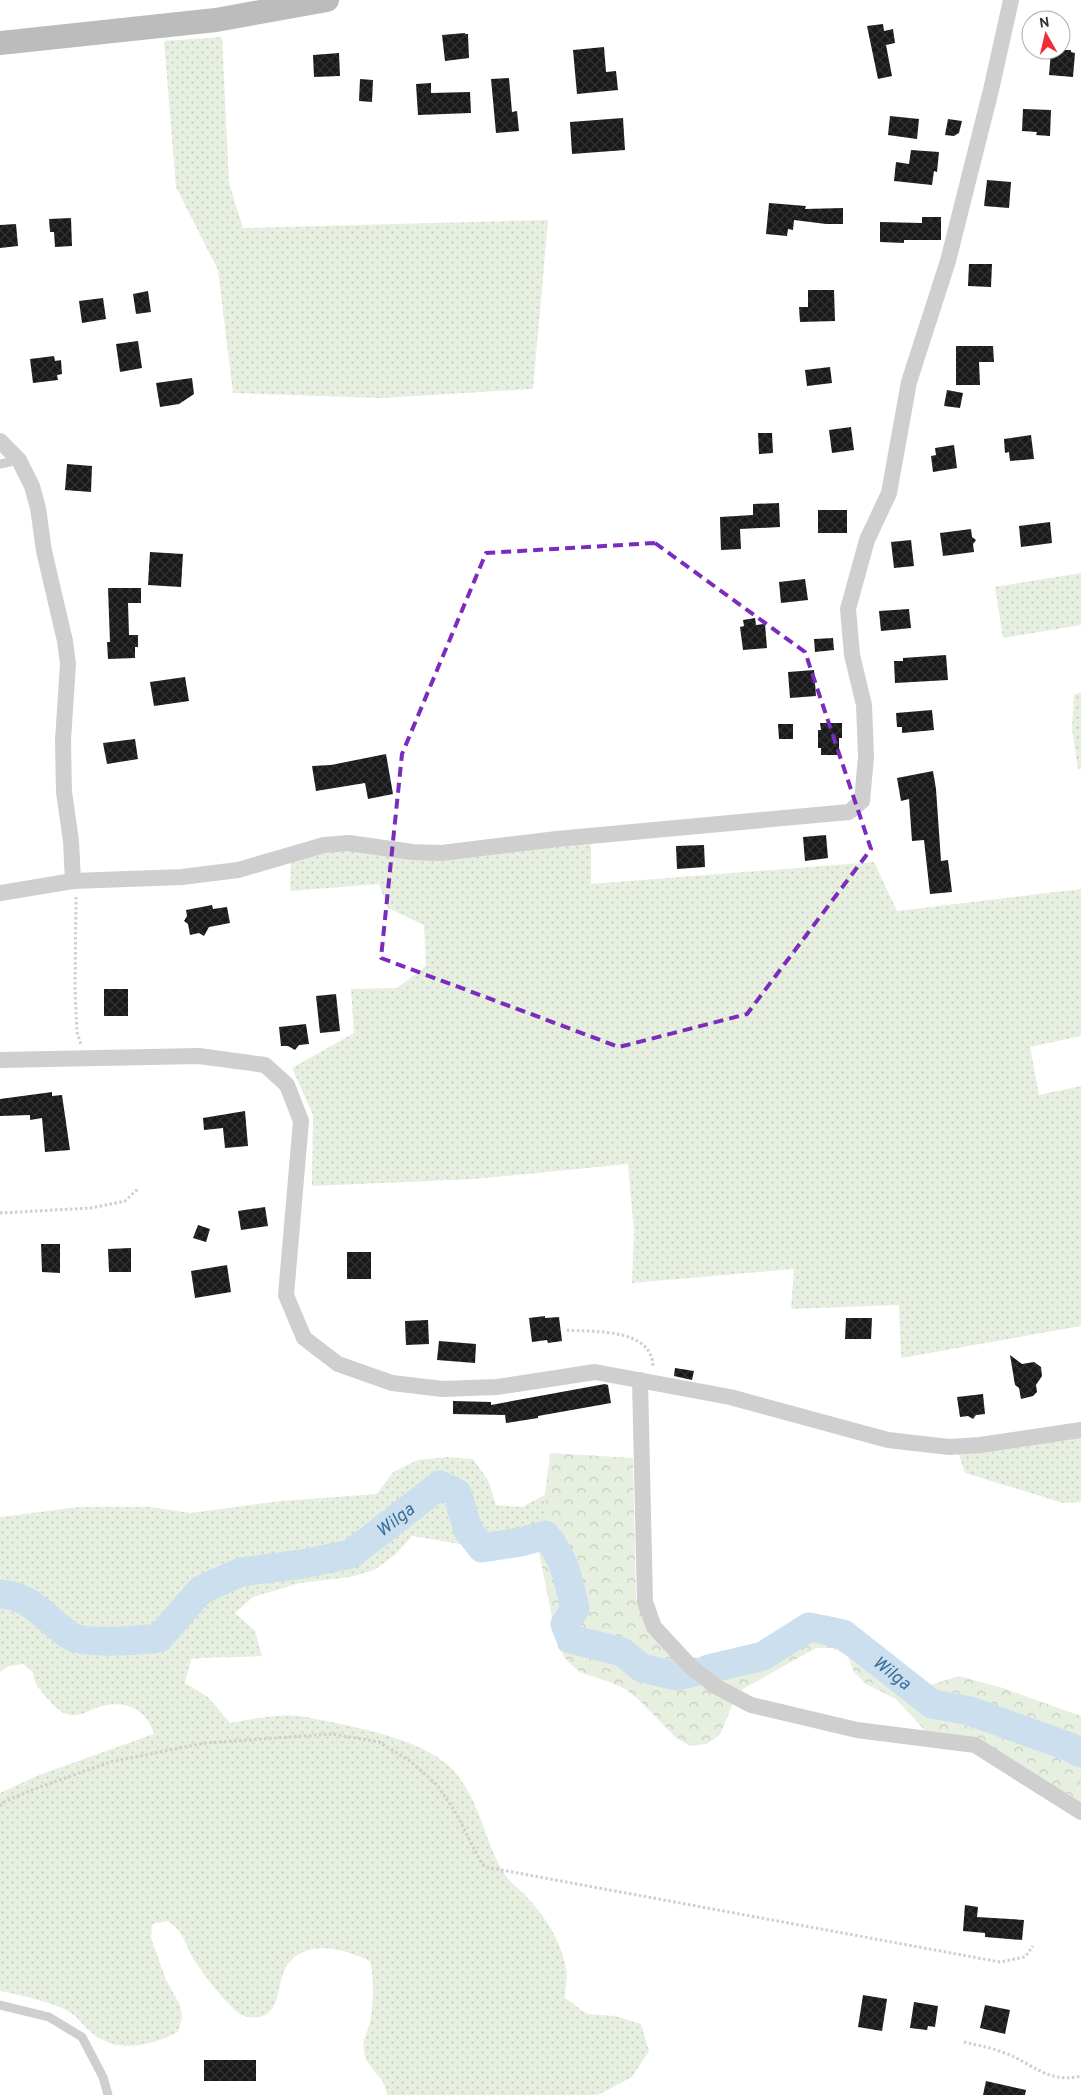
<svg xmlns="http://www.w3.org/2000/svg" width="1081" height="2095" font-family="Overpass,sans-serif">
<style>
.green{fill:url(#green-dots)}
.forest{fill:url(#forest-crowns)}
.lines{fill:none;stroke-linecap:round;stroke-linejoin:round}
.river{stroke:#cbdfef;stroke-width:29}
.building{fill:url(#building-cross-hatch)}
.path{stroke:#cfcfcf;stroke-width:3;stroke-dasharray:2.5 2.5;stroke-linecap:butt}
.lane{stroke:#cfcfcf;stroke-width:9}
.street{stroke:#cfcfcf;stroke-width:16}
.secondary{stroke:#bcbcbc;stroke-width:24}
.marked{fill:none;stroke:#7b2cbf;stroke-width:4;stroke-dasharray:10 6;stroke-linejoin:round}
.labels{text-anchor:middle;stroke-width:5;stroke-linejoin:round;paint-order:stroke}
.water-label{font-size:18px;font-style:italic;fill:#3a6f99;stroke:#fff}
</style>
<defs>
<pattern id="green-dots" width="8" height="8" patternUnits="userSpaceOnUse" patternTransform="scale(1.25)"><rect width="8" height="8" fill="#e7efe0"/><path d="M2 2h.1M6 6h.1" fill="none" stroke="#c7cdc1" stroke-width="1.8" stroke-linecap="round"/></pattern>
<pattern id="forest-crowns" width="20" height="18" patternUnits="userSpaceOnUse" patternTransform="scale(1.25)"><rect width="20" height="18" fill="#e7efe0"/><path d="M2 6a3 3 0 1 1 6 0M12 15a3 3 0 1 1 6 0" fill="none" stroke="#c7cdc1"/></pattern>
<pattern id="building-cross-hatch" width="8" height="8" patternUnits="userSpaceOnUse" patternTransform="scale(1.25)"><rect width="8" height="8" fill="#191919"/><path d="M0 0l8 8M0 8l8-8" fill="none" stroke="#323232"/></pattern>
</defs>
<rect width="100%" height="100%" fill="#fff"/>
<g class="green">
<path d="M 222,37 L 229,183 L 243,228 L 548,220 L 533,389 L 381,398 L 233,393 L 218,270 L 176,187 L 164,41 Z"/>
<path d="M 1081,573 L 1081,625 L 1003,638 L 995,587 Z"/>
<path d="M 1081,692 L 1081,769 L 1078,769 L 1072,729 L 1074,695 Z"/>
<path d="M 591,839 L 591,884 L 874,862 L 897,911 L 1081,889 L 1081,1036 L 1030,1047 L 1039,1095 L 1081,1086 L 1081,1326 L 901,1358 L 899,1305 L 791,1309 L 794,1269 L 632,1283 L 634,1231 L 628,1164 L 474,1179 L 312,1186 L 313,1115 L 292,1068 L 354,1033 L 351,989 L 397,988 L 426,966 L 424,925 L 388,908 L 379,884 L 290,891 L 291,859 L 325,848 L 362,850 Z"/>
<path d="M 1081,1436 L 1081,1502 L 1063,1503 L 965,1473 L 958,1452 Z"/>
<path d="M 446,1457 L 473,1459 L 488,1480 L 496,1505 L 522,1507 L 545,1495 L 546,1512 L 538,1547 L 484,1548 L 412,1536 L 395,1555 L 374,1570 L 350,1577 L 300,1583 L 253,1597 L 235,1613 L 255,1631 L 262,1656 C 238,1658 215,1656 191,1659 L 185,1683 L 208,1697 L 230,1723 C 252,1719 276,1714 298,1716 C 309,1717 320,1720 331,1722 C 370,1730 434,1743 458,1776 C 482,1807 485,1843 505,1875 C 510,1883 519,1889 526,1896 C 545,1916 561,1941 566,1968 C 568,1977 565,1989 565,1998 L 587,2014 L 615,2016 L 641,2024 L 649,2051 L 632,2077 L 598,2095 L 387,2095 C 386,2077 367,2070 364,2052 C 362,2041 366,2036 369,2026 C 374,2010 374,1977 370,1961 C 345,1949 304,1937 286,1967 C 275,1986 283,2022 247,2017 C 233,2015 201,1971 193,1958 C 188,1950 185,1939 179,1931 C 176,1927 171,1924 168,1921 L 152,1924 L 151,1938 L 166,1980 L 180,2005 L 182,2018 L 178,2032 C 151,2046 117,2054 92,2033 C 83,2026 77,2015 66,2010 C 45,2000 23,1996 0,1991 L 0,1793 L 39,1775 L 154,1734 C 147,1710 127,1700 102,1706 C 94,1708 85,1714 76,1715 C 64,1717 55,1707 47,1698 C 38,1688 35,1685 33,1672 L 23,1664 L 9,1666 L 0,1672 L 0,1517 L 79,1507 L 150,1507 L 191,1513 L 281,1501 L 377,1494 L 393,1472 L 418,1460 Z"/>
</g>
<path class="forest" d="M 550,1453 L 633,1458 L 636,1598 L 644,1615 L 650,1635 L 697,1680 L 709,1662 L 758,1648 L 811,1614 L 830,1616 L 849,1628 L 863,1643 L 905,1676 L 930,1685 L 959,1676 L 1003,1688 L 1081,1716 L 1081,1810 L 994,1757 L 930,1736 L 896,1699 L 866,1684 L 854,1672 L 848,1657 L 833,1648 L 816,1648 L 743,1689 L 733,1703 L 720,1735 L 706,1744 L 690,1746 L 675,1737 L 640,1701 L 627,1690 L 612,1683 L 580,1672 L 567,1661 L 558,1647 L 538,1547 L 546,1512 L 545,1495 Z"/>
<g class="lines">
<g class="river">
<path id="s1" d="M 0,1594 C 34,1596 45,1620 71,1636 C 86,1645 140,1640 159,1638 L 201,1590 L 241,1572 L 302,1564 L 351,1554 L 440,1485 L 457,1493 L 468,1530 L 482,1548 L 521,1542 L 545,1535 C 564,1556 569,1581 575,1609 L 565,1624 L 571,1639 L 622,1652 L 642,1668 L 676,1676 L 694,1672"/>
<path id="s2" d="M 708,1669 L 763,1656 L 809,1627 L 843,1634 L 932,1704 L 970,1711 L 1070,1747 L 1081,1753"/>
</g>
</g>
<g class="building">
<path d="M 883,24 L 884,31 L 893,29 L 895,43 L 886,45 L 892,76 L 878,79 L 867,26 Z"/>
<path d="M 465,33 L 465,34 L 468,34 L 469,58 L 445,61 L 442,35 Z"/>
<path d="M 604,47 L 606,72 L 616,71 L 618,90 L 577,94 L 573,50 Z"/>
<path d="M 1058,50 L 1071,50 L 1071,52 L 1075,53 L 1073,77 L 1049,75 L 1051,51 Z"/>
<path d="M 339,53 L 340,76 L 314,77 L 313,55 Z"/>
<path d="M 509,78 L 512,112 L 517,111 L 519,131 L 496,133 L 491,79 Z"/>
<path d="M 360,79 L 373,80 L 372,102 L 359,101 Z"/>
<path d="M 431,83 L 431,93 L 470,92 L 471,113 L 418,115 L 416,84 Z"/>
<path d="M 1023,109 L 1051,110 L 1050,136 L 1036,135 L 1037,132 L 1022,131 Z"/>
<path d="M 890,116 L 919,119 L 917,139 L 888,135 Z"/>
<path d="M 623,118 L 625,150 L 572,154 L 570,122 Z"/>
<path d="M 948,119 L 962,121 L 959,133 L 954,136 L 945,135 Z"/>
<path d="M 911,150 L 939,152 L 937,172 L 934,171 L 932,185 L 894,181 L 896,162 L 909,164 Z"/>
<path d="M 987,180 L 1011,182 L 1009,208 L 984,206 Z"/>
<path d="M 769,203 L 806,206 L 805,209 L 843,208 L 843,224 L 826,224 L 794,220 L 793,230 L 788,229 L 787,236 L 766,234 Z"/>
<path d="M 922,217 L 941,217 L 941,240 L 904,240 L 904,243 L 880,242 L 880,222 L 922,223 Z"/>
<path d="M 71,218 L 72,246 L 55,247 L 54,232 L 50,232 L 49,219 Z"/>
<path d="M 16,224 L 18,246 L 0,248 L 0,225 Z"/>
<path d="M 969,264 L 992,264 L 991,287 L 968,286 Z"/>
<path d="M 808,290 L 834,290 L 835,321 L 800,322 L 799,307 L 808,307 Z"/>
<path d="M 148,291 L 151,312 L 136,314 L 133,294 Z"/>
<path d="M 103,298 L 106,319 L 82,323 L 79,301 Z"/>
<path d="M 138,341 L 142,368 L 120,372 L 116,344 Z"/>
<path d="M 956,346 L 993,346 L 994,362 L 979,362 L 980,385 L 956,385 Z"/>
<path d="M 54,356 L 55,361 L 61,360 L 62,374 L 57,375 L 58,380 L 33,383 L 30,359 Z"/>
<path d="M 830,367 L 832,383 L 807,386 L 805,370 Z"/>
<path d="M 192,378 L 194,394 L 179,404 L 160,407 L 156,383 Z"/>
<path d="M 947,390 L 963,393 L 960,408 L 944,406 Z"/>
<path d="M 851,427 L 854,450 L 832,453 L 829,430 Z"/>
<path d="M 758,433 L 772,433 L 773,453 L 759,454 Z"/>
<path d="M 1031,435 L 1034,459 L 1010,461 L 1009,452 L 1005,453 L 1004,439 Z"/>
<path d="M 954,445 L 957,468 L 933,472 L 931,456 L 936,455 L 935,448 Z"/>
<path d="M 67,464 L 92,466 L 91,492 L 65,490 Z"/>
<path d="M 779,503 L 780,527 L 740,529 L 741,549 L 721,550 L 720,517 L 753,515 L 753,504 Z"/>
<rect x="818" y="510" width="29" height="23"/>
<path d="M 1050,522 L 1052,543 L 1021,547 L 1019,526 Z"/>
<path d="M 971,529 L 972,537 L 976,540 L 973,544 L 974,552 L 943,556 L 940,533 Z"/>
<path d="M 911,540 L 914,566 L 894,568 L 891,542 Z"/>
<path d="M 150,552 L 183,554 L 181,587 L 148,585 Z"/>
<path d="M 805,579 L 808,600 L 781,603 L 779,582 Z"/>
<path d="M 108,588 L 141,588 L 141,603 L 128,603 L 129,635 L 138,635 L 138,647 L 135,647 L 135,658 L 108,659 L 107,642 L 110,642 Z"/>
<path d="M 909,609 L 911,628 L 881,631 L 879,611 Z"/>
<path d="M 755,618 L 756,625 L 765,624 L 767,648 L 743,650 L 740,627 L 744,626 L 743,620 Z"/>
<path d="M 833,638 L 834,650 L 815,652 L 814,639 Z"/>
<path d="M 946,655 L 948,680 L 895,683 L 894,661 L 903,661 L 903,658 Z"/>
<path d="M 814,670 L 816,696 L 790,698 L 788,672 Z"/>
<path d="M 185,677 L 189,701 L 154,706 L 150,682 Z"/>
<path d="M 932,710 L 934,730 L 902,733 L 902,727 L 897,727 L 896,713 Z"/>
<path d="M 820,723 L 842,723 L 842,738 L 839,738 L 839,755 L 821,755 L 821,748 L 818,748 L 818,730 L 821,730 Z"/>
<path d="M 778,724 L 793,724 L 793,739 L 779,739 Z"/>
<path d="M 135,739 L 138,759 L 107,764 L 103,743 Z"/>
<path d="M 386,754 L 393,794 L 368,799 L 365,783 L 316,791 L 312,766 L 331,765 Z"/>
<path d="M 933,771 L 936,789 L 941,861 L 948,860 L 952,892 L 930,894 L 924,840 L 912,841 L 909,799 L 901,801 L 897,778 Z"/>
<path d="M 826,835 L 828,858 L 805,861 L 803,837 Z"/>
<path d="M 704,845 L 705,867 L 677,869 L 676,846 Z"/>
<path d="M 212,905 L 213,909 L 227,907 L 230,923 L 209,927 L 204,936 L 199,933 L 190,935 L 188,924 L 184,921 L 187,916 L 186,910 Z"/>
<rect x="104" y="989" width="24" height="27"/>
<path d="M 336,994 L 340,1031 L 320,1033 L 316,996 Z"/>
<path d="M 306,1024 L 309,1044 L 299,1045 L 295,1050 L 288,1046 L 281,1046 L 279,1027 Z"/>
<path d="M 52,1092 L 52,1096 L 62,1095 L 70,1150 L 45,1152 L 42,1118 L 30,1120 L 30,1115 L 0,1116 L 0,1099 Z"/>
<path d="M 245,1111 L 248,1146 L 225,1148 L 223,1128 L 204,1130 L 203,1118 Z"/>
<path d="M 265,1207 L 268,1226 L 241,1230 L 238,1211 Z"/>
<path d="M 198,1225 L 210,1229 L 206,1242 L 193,1238 Z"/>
<path d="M 41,1244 L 60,1244 L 60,1273 L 42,1272 Z"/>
<path d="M 131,1248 L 131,1272 L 109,1272 L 108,1249 Z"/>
<rect x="347" y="1252" width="24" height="27"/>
<path d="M 227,1265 L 231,1292 L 195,1298 L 191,1271 Z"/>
<path d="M 545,1316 L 545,1318 L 559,1317 L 562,1341 L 548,1343 L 547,1340 L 532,1342 L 529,1318 Z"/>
<path d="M 846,1318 L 872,1318 L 871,1339 L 845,1339 Z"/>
<path d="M 428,1320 L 429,1344 L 406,1345 L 405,1321 Z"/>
<path d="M 439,1341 L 476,1344 L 475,1363 L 437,1360 Z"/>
<path d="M 1010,1355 L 1022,1364 L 1034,1362 L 1041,1367 L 1042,1376 L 1036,1385 L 1037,1392 L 1033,1396 L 1021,1399 L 1019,1388 L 1015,1385 Z"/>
<path d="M 675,1368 L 694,1371 L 692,1380 L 674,1376 Z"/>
<path d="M 605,1384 L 608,1385 L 611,1403 L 538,1416 L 538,1418 L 506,1423 L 505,1415 L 453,1414 L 453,1401 L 491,1402 L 491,1405 Z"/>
<path d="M 983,1394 L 985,1414 L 976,1415 L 973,1419 L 968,1416 L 960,1417 L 957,1397 Z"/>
<path d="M 965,1905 L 978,1907 L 977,1917 L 1024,1920 L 1022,1940 L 985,1937 L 985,1933 L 963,1931 Z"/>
<path d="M 863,1995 L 887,1999 L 882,2031 L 858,2027 Z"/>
<path d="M 914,2002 L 938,2006 L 935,2027 L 928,2026 L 927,2030 L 910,2028 Z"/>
<path d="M 985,2005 L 1010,2010 L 1005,2034 L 980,2028 Z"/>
<rect x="204" y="2060" width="52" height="21"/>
<path d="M 986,2081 L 1026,2090 L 1025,2095 L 983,2095 Z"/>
</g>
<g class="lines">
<g class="path">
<path d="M 76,897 L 75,990 L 77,1032 L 81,1045"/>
<path d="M 0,1213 L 91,1208 L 125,1201 L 139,1188"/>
<path d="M 567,1330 C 594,1332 653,1328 653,1367"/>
<path d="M 0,1806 L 4,1802 L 29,1791 L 110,1762 L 205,1743 L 332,1734 L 379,1742 L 410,1761 L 437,1785 L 456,1813 L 479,1859 L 485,1867 L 1000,1962 L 1025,1957 L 1033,1946"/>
<path d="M 964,2042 C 976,2045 989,2047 1002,2052 C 1032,2062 1046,2084 1081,2076"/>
</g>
<g class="lane">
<path d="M 0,464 L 19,460"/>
<path d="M 0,2005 L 49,2017 L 82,2037 L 103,2077 L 108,2095"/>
</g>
<g class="street">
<path d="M 0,441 L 19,460 L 32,486 L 38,508 L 44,551 L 65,641 L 68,664 L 63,740 L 64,792 L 71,841 L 73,881"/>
<path d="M 0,893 L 73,881 L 182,877 L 238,870 L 324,845 L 349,843 L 412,852 L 441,853 L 557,839 L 849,812 L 862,801 L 866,757 L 864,705 L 852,655 L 848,609 L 867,540 L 889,493 L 909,382 L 948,261 L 991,90 L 1011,0"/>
<path d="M 0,1060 L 199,1056 L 265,1065 L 287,1085 L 301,1121 L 286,1295 L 304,1338 L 338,1364 L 392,1383 L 443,1389 L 497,1387 L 595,1372 L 730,1397 L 888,1440 L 949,1447 L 980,1445 L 1081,1430"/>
<path d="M 640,1380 L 645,1602 L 654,1627 L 690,1666 L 715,1686 L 751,1705 L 857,1730 L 975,1745 L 1081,1812"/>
</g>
<path class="secondary" d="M 0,43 L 216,20 L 327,0"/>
</g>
<path class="marked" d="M 655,543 L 805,652 L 871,849 L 747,1014 L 619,1047 L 381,958 L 402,754 L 486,553 Z"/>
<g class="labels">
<g class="water-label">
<text dy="6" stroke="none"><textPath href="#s1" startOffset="448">Wilga</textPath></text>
<text dy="6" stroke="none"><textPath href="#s2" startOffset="208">Wilga</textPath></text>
</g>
</g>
<g transform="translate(1046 35) rotate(352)"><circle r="24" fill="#ffffff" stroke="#adadad"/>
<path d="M0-4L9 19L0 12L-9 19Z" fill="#ee2e32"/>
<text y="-8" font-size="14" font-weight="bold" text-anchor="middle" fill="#323232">N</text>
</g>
</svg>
